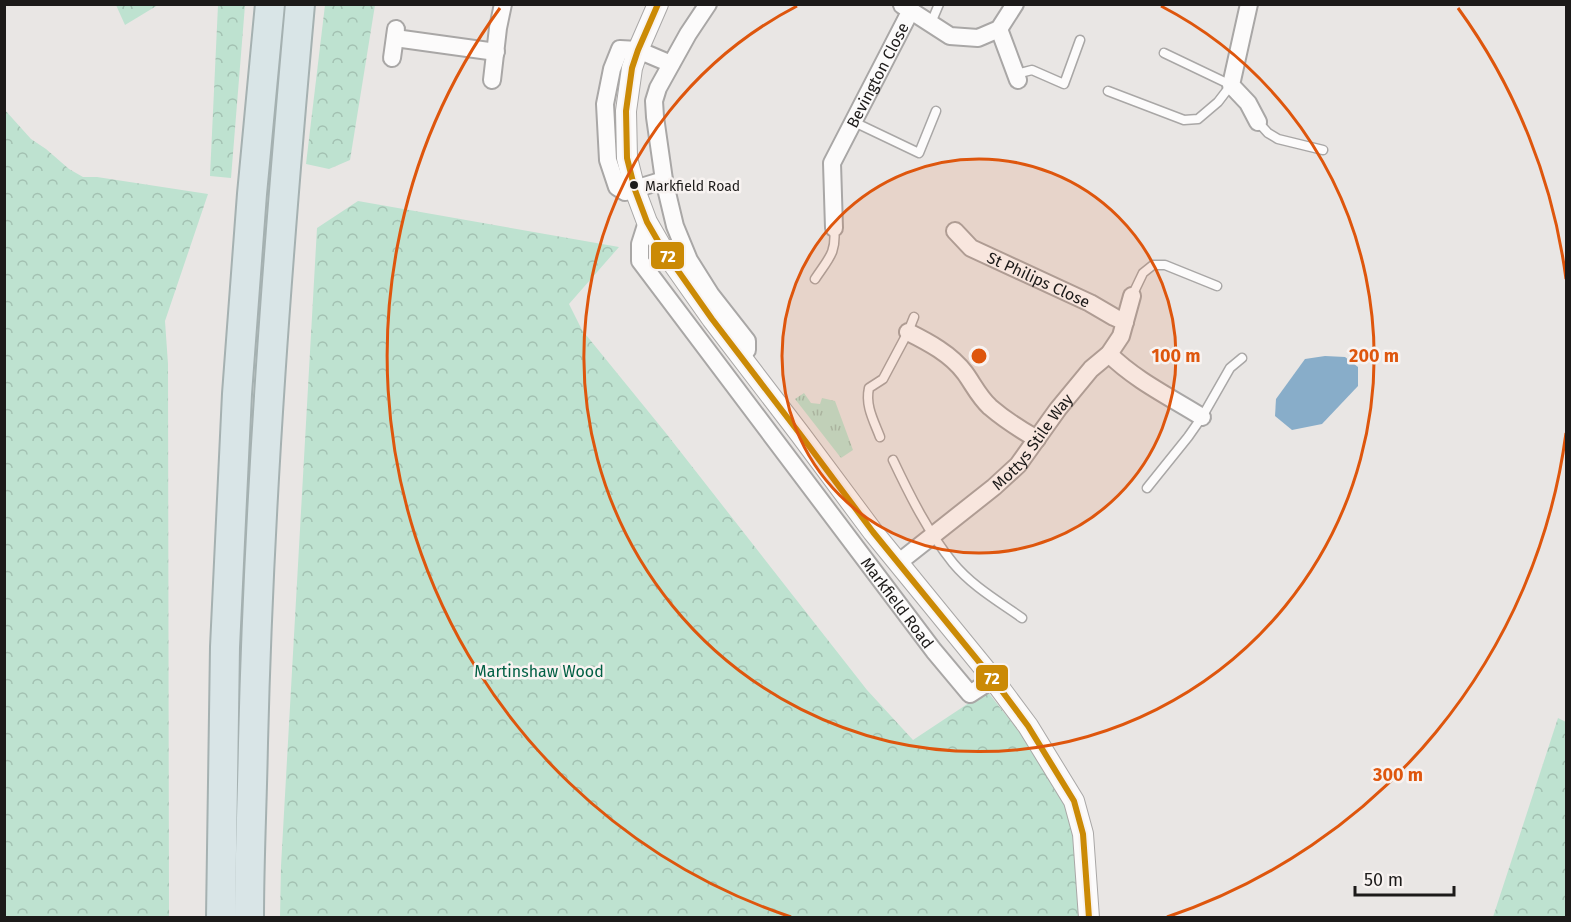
<svg xmlns="http://www.w3.org/2000/svg" width="1571" height="922" font-family="'Fira Sans',sans-serif">
<style>
.forest{fill:url(#forest-crowns)}
.park{fill:url(#park-tufts)}
.water{fill:#88adc9}
.lines{fill:none;stroke-linecap:round;stroke-linejoin:round}
.service-casing{stroke:#a9a7a6;stroke-width:11}
.minor-casing{stroke:#a9a7a6;stroke-width:20}
.tertiary-casing{stroke:#a9a7a6;stroke-width:22}
.motorway-casing{stroke:#a5b1b1;stroke-width:32}
.service{stroke:#fcfbfb;stroke-width:8}
.minor{stroke:#fcfbfb;stroke-width:16}
.tertiary{stroke:#fcfbfb;stroke-width:20}
.motorway{stroke:#d9e5e7;stroke-width:28}
.bus-1-casing{stroke:#f8f3f1;stroke-width:10}
.bus-1{stroke:#cb8a05;stroke-width:6}
.ring{fill:none;stroke:#de560d;stroke-width:3}
.bus-dot{fill:#1c1a19;stroke:#f8f3f1;stroke-width:2}
.labels{text-anchor:middle;stroke-width:5;stroke-linejoin:round;paint-order:stroke}
.bus-label{font-size:14px;fill:#1c1a19;stroke:#f8f3f1;text-anchor:start}
.street-label{font-size:16px;fill:#1c1a19;stroke:#f8f3f1}
.park-label{font-size:16px;fill:#015f43;stroke:#f8f3f1}
.centre{fill:#de560d;stroke:#f8f3f1;stroke-width:3}
.ring-label{font-size:18px;text-anchor:middle;font-weight:bold;fill:#de560d;stroke:#f8f3f1;stroke-width:5;stroke-linejoin:round;paint-order:stroke}
.line-badge{stroke:#f8f3f1;stroke-width:2}
.badge-label{font-size:16px;text-anchor:middle;font-weight:bold;fill:#fff}
</style>
<defs>
<pattern id="forest-crowns" width="20" height="18" patternUnits="userSpaceOnUse" patternTransform="scale(1.5)"><rect width="20" height="18" fill="#bee2d0"/><path d="M2 6a3 3 0 1 1 6 0M12 15a3 3 0 1 1 6 0" fill="none" stroke="#a3c1b2"/></pattern>
<pattern id="park-tufts" width="24" height="20" patternUnits="userSpaceOnUse" patternTransform="scale(1.5)"><rect width="24" height="20" fill="#bee2d0"/><path d="M3 7l-1-3M5 7V3M7 7l1-3M15 17l-1-3M17 17v-4M19 17l1-3" fill="none" stroke="#a3c1b2"/></pattern>
</defs>
<rect width="100%" height="100%" fill="#e9e6e4"/>
<g class="forest">
<path d="M 116,5 L 158,5 L 125,25 Z"/>
<path d="M 218,5 L 245,5 L 231,178 L 210,176 Z"/>
<path d="M 325,5 L 375,5 L 350,160 L 329,169 L 306,164 Z"/>
<path d="M 4,109 L 31,139 L 46,149 L 69,169 L 83,177 L 97,177 L 208,194 L 165,321 L 168,364 L 169,917 L 5,917 Z"/>
<path d="M 358,201 L 619,247 L 569,304 L 582,330 L 665,432 L 867,690 L 913,740 L 987,691 L 1074,801 L 1080,917 L 280,918 L 281,866 L 317,228 Z"/>
<path d="M 1558,718 L 1566,722 L 1566,917 L 1493,917 Z"/>
</g>
<path class="park" d="M 804,393 L 811,403 L 820,404 L 822,398 L 835,401 L 853,450 L 841,458 L 795,399 Z"/>
<path class="water" d="M 1325,356 L 1345,357 L 1358,367 L 1358,386 L 1322,424 L 1292,430 L 1275,416 L 1276,399 L 1305,359 Z"/>
<g class="lines">
<defs>
<g id="service">
<path d="M 931,23 L 939,4"/>
<path d="M 1016,74 L 1032,70 L 1064,84 L 1080,40"/>
<path d="M 1108,91 L 1184,120 L 1198,119 L 1218,102 L 1231,85 L 1164,53"/>
<path d="M 854,122 L 919,153 L 936,111"/>
<path d="M 1258,122 L 1268,133 L 1278,139 L 1323,150"/>
<path d="M 815,279 C 828,259 837,253 834,228"/>
<path d="M 1132,296 L 1143,273 L 1153,265 L 1165,265 L 1217,286"/>
<path d="M 880,437 C 874,421 865,406 869,388 L 883,379 L 908,332 L 914,317"/>
<path d="M 893,460 C 910,496 928,532 953,563 C 972,586 998,601 1022,618"/>
<path d="M 1147,488 L 1188,437 L 1202,417 L 1230,368 L 1242,358"/>
</g>
<g id="minor">
<path d="M 708,4 L 688,34 L 658,88 L 654,101 L 655,117 L 664,180 L 675,226 L 689,260 L 711,295 L 747,341 L 747,350 L 741,356"/>
<path d="M 1249,4 L 1231,85 L 1248,103 L 1258,122"/>
<path d="M 902,5 L 950,36 L 978,38 L 999,29 L 1015,4"/>
<path d="M 999,29 L 1018,80"/>
<path d="M 395,38 L 496,52"/>
<path d="M 392,58 L 396,29"/>
<path d="M 492,80 L 498,28 L 503,4"/>
<path d="M 664,180 L 625,192 L 617,187 L 608,160 L 605,104 L 612,69 L 620,49 L 638,50 L 671,64"/>
<path id="s1" d="M 647,222 L 640,244 L 640,261 L 934,651 L 970,694 L 993,679"/>
<path id="s2" d="M 834,228 L 832,163 L 911,10"/>
<path id="s3" d="M 955,231 L 971,248 L 1090,303 L 1114,317 L 1125,322"/>
<path d="M 908,332 C 928,342 951,354 965,373 C 973,384 979,397 990,407 C 1004,419 1021,430 1037,439"/>
<path d="M 1109,354 C 1135,380 1170,397 1202,417"/>
<path id="s4" d="M 898,563 L 994,487 L 1018,465 L 1058,409 L 1091,369 L 1109,354 L 1121,336 L 1132,296"/>
</g>
<path id="tertiary" d="M 658,4 L 638,50 L 632,68 L 626,111 L 627,158 L 635,190 L 647,222 L 662,248 L 712,319 L 800,434 L 873,532 L 993,679 L 1028,726 L 1074,801 L 1083,834 L 1089,918"/>
<g id="motorway">
<path d="M 221,918 L 225,647 L 237,394 L 252,194 L 270,4"/>
<path d="M 249,918 C 249,859 252,801 253,743 C 259,496 278,250 300,4"/>
</g>
</defs>
<use href="#service" class="service-casing"/>
<use href="#minor" class="minor-casing"/>
<use href="#tertiary" class="tertiary-casing"/>
<use href="#motorway" class="motorway-casing"/>
<use href="#service" class="service"/>
<use href="#minor" class="minor"/>
<use href="#tertiary" class="tertiary"/>
<use href="#motorway" class="motorway"/>
<defs>
<path id="bus-1" d="M 658,4 L 638,50 L 632,68 L 626,111 L 627,158 L 635,190 L 647,222 L 662,248 L 712,319 L 800,434 L 873,532 L 993,679 L 1028,726 L 1074,801 L 1083,834 L 1089,918"/>
</defs>
<use href="#bus-1" class="bus-1-casing"/>
<use href="#bus-1" class="bus-1"/>
</g>
<circle cx="979" cy="356" r="197" fill="#de560d" fill-opacity=".12"/>
<g class="ring">
<circle cx="979" cy="356" r="197"/>
<path d="M1161 6A395 395 0 1 1 797 6"/>
<path d="M1566 433A592 592 0 0 1 1167 917M791 917A592 592 0 0 1 500 8M1458 8A592 592 0 0 1 1566 279"/>
</g>
<circle class="bus-dot" cx="634" cy="185" r="5"/>
<g class="labels">
<g class="bus-label">
<text x="645" y="191">Markfield Road</text>
</g>
<g class="street-label">
<text dy="6" stroke="none"><textPath href="#s2" startOffset="164">Bevington Close</textPath></text>
<text dy="6" stroke="none"><textPath href="#s3" startOffset="98">St Philips Close</textPath></text>
<text dy="6" stroke="none"><textPath href="#s4" startOffset="182">Mottys Stile Way</textPath></text>
<text dy="6" stroke="none"><textPath href="#s1" startOffset="468">Markfield Road</textPath></text>
</g>
<g class="park-label">
<text x="539" y="677">Martinshaw Wood</text>
</g>
</g>
<circle cx="979" cy="356" r="9" class="centre"/>
<g class="ring-label">
<text x="1176" y="362">100 m</text>
<text x="1374" y="362">200 m</text>
<text x="1398" y="781">300 m</text>
</g>
<g class="line-badge">
<rect x="650" y="241" width="35" height="29" rx="6" fill="#cb8a05"/>
<rect x="975" y="664" width="34" height="28" rx="6" fill="#cb8a05"/>
</g>
<g class="badge-label">
<text x="668" y="262">72</text>
<text x="992" y="684">72</text>
</g>
<rect width="1571" height="922" fill="none" stroke="#1c1a19" stroke-width="12"/>
<path d="M1355 886v9h99v-9" fill="none" stroke="#1c1a19" stroke-width="3"/>
<text x="1364" y="886" font-size="18" fill="#1c1a19" stroke="#f8f3f1" stroke-width="4.5" paint-order="stroke">50 m</text>
</svg>
